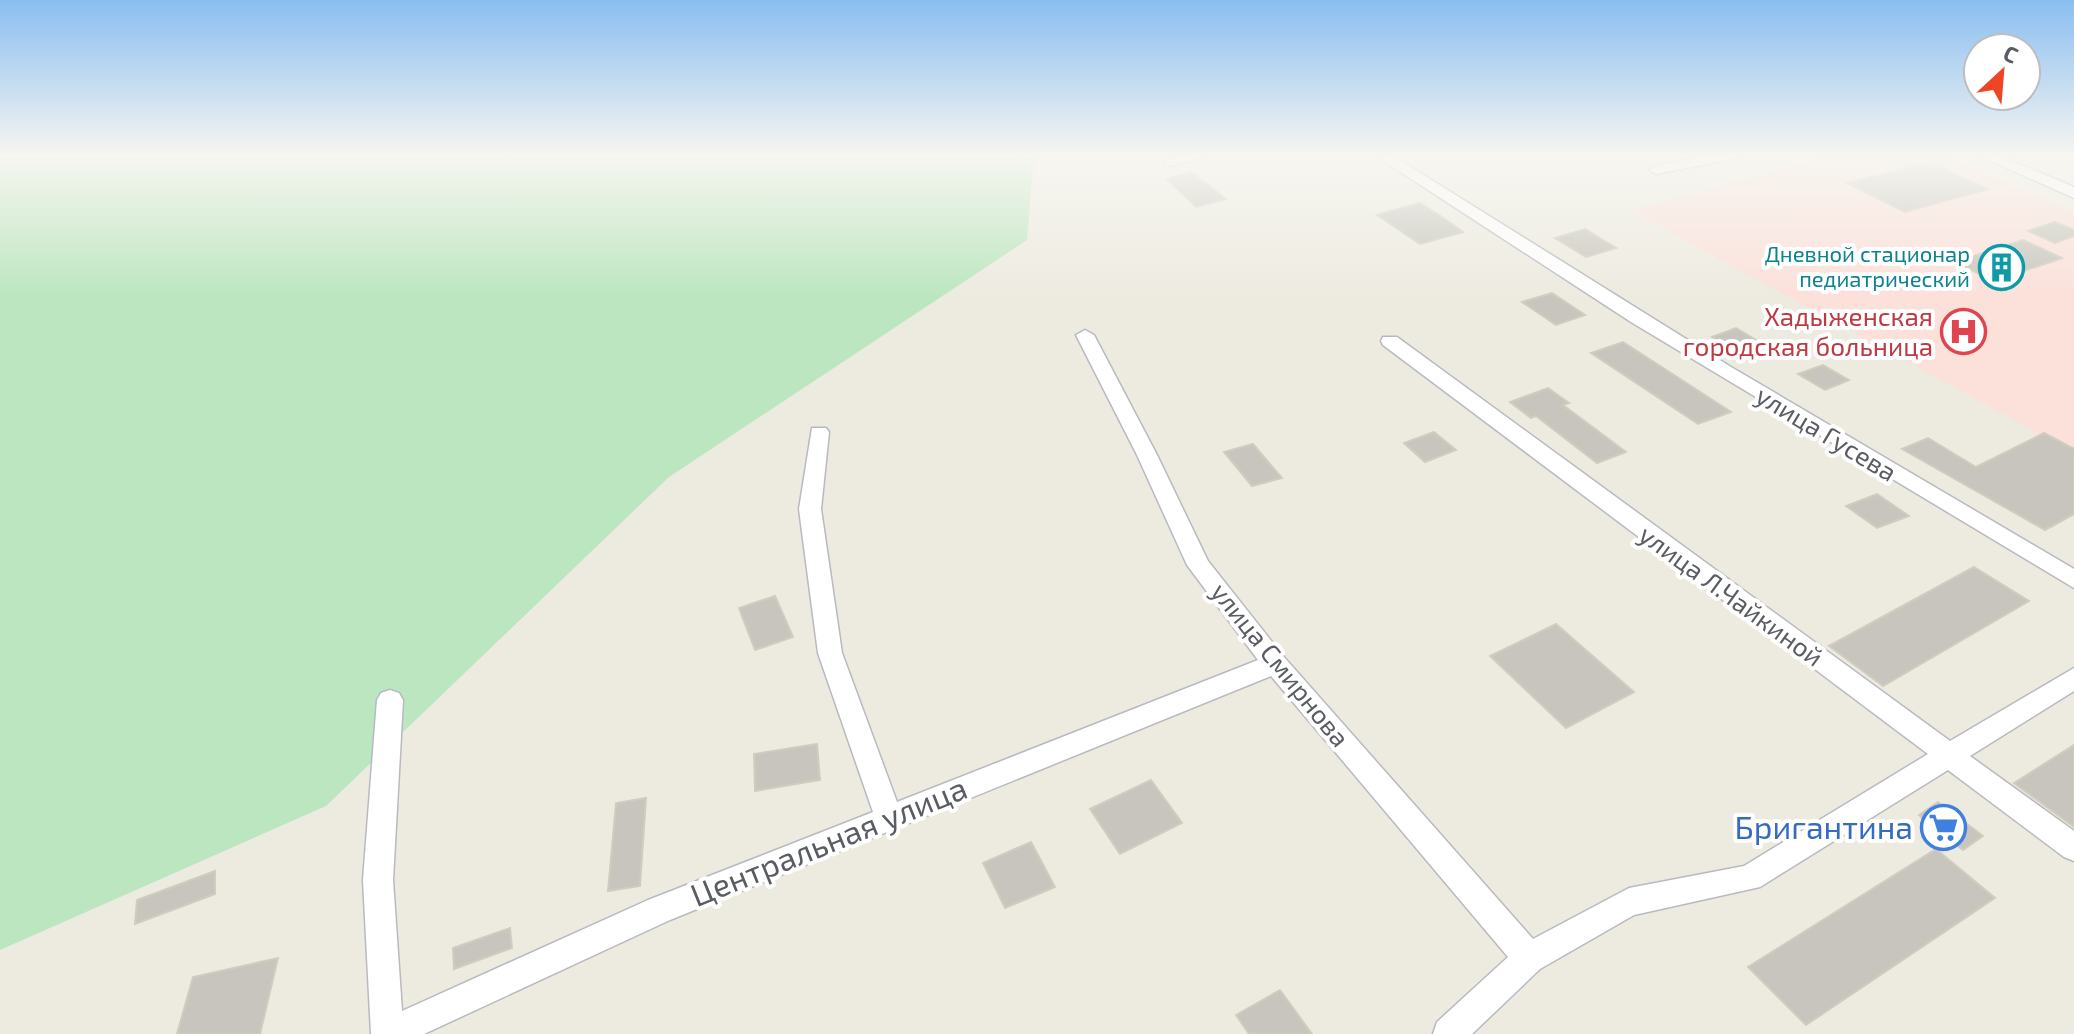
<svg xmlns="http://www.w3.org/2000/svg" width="2074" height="1034" font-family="'Exo 2',sans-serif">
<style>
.medical{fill:#fce0da}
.green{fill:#bbe6bf}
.building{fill:#c7c5bd;stroke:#d1cdbe;stroke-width:2}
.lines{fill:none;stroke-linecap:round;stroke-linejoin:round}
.minor-casing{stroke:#b8bac0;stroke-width:3}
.minor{fill:#fff;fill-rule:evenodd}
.labels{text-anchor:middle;stroke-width:8;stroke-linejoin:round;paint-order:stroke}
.far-culture-label{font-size:22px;fill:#0d838f;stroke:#fff;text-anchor:end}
.health-label{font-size:26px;fill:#be3a42;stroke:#fff;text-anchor:end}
.street-label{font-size:26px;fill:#595c62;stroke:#fff}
.near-shop-label{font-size:32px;fill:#366cbe;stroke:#fff;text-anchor:end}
.near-street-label{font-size:32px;fill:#595c62;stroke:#fff}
</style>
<rect width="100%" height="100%" fill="#edebe0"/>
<path class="medical" d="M 1836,154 L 1943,154 L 2074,212 L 2074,453 L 1630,210 Z"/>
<path class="green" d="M 0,154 L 1034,154 L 1027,240 L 669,477 L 326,806 L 0,950 Z"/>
<g class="building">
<path d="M 1929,162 L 1988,189 L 1905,212 L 1847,183 Z"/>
<path d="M 1191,172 L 1226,199 L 1196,207 L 1167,179 Z"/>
<path d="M 1420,203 L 1442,217 L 1463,232 L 1420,244 L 1377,215 Z"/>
<path d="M 2055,222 L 2074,230 L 2074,236 L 2055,243 L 2028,231 Z"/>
<path d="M 1585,229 L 1616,248 L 1586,257 L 1555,238 Z"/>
<path d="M 2023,240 L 2062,258 L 1994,281 L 1955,262 Z"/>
<path d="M 1552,293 L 1585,315 L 1556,325 L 1522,302 Z"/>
<path d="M 1736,328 L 1761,343 L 1737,352 L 1712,337 Z"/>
<path d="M 1623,342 L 1671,373 L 1731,412 L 1698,424 L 1591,353 Z"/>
<path d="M 1823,365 L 1849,380 L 1825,390 L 1798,374 Z"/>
<path d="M 1548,388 L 1569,403 L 1563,405 L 1626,452 L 1597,463 L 1536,416 L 1531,418 L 1510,402 Z"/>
<path d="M 1434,432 L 1456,450 L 1425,462 L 1404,443 Z"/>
<path d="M 2044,433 L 2074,449 L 2074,514 L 2045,530 L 1902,449 L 1928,438 L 1976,467 Z"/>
<path d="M 1253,444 L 1282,478 L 1252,486 L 1224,452 Z"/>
<path d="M 1877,494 L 1909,516 L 1877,528 L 1846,506 Z"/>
<path d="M 1974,567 L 2029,601 L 1883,686 L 1829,646 Z"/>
<path d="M 775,596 L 793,637 L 755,650 L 739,608 Z"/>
<path d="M 1556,624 L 1634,692 L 1566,728 L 1490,656 Z"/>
<path d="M 817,744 L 820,780 L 755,791 L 754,754 Z"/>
<path d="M 2074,745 L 2074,827 L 2014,783 Z"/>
<path d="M 1151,780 L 1182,823 L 1120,854 L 1090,809 Z"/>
<path d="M 646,798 L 640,886 L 608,891 L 616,803 Z"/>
<path d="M 1938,802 L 1983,836 L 1963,850 L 1919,815 Z"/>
<path d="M 1031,842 L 1055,887 L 1005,908 L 983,863 Z"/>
<path d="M 1936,849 L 1995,898 L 1806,1025 L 1748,967 Z"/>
<path d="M 215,871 L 215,894 L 135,924 L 137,900 Z"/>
<path d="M 510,928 L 512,948 L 454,969 L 453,948 Z"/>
<path d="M 278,958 L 260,1034 L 177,1034 L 193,977 Z"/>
<path d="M 1280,990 L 1312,1034 L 1249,1034 L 1236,1015 Z"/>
</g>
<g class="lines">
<defs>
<g id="minor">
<path d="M 1187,154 L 1215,154 L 1170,166 L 1163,162 Z"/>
<path d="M 1373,154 L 1390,154 L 1731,367 L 2074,569 L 2074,588 L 1631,322 Z"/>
<path d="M 1715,154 L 1745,154 L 1738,158 L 1656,174 L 1649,170 L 1656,166 Z"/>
<path d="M 1975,154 L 1995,154 L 2074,187 L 2074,198 Z"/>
<path d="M 1085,330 L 1094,335 L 1157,455 L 1208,561 L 1284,657 L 1533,939 L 1629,888 L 1744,866 L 1928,754 L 1383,345 L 1381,341 L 1383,337 L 1397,337 L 1950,741 L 2074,668 L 2074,691 L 1970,756 L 2074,831 L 2074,861 L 2064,857 L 1948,770 L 1760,887 L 1634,915 L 1540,969 L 1472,1034 L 1433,1034 L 1437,1022 L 1508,957 L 1271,676 L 670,920 L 424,1034 L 371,1034 L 363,880 L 377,700 L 381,693 L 390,690 L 399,693 L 403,700 L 393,880 L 402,1011 L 648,900 L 873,812 L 818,653 L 799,509 L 812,428 L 826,428 L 829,432 L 821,509 L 842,653 L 897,802 L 1258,660 L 1187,565 L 1137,455 L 1076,335 Z"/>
</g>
</defs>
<use href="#minor" class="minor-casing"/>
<use href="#minor" class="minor"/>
</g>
<linearGradient id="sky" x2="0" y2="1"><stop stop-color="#8abef1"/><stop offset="0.52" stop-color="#f7f6f1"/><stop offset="1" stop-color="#f7f6f1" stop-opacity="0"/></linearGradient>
<rect width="2074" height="299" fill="url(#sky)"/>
<defs>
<symbol id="building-ring" viewBox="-11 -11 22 22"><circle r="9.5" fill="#fff" stroke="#0f9aa8" stroke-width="1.5"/><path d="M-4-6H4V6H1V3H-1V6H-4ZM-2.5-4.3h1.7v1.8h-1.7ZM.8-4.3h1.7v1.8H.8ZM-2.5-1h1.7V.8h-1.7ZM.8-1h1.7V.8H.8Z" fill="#0f9aa8"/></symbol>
<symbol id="hospital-ring" viewBox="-11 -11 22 22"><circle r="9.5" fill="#fff" stroke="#e0444e" stroke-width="1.5"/><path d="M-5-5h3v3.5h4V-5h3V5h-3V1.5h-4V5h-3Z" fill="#e0444e"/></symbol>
<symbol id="supermarket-ring" viewBox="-11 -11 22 22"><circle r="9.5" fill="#fff" stroke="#3f7fe0" stroke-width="1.5"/><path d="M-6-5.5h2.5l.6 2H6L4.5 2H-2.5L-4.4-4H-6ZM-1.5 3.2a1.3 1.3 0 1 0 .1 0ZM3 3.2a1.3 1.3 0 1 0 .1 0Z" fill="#3f7fe0"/></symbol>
</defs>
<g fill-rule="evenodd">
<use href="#building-ring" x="1976" y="242" width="51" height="51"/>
<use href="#hospital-ring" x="1938" y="306" width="51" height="51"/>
<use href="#supermarket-ring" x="1918" y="802" width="51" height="51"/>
</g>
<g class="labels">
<g class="far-culture-label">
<text x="1970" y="262">Дневной стационар<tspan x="1970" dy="25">педиатрический</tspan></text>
</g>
<g class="health-label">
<text x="1933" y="326">Хадыженская<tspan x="1933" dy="30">городская больница</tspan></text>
</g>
<g class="street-label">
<text transform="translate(1826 434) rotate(31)" y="9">улица Гусева</text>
<text transform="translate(1731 596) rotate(36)" y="9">улица Л.Чайкиной</text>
<text transform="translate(1280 665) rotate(51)" y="9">улица Смирнова</text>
</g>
<g class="near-shop-label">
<text x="1913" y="839">Бригантина</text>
</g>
<g class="near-street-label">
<text transform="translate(829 842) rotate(-22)" y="11">Центральная улица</text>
</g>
</g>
<g transform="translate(2002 72) rotate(26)"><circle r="38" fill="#ffffff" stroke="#bdbec0" stroke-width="2"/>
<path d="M0-6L14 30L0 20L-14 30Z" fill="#ee4524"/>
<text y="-12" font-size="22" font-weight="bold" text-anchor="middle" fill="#595c62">С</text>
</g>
</svg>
